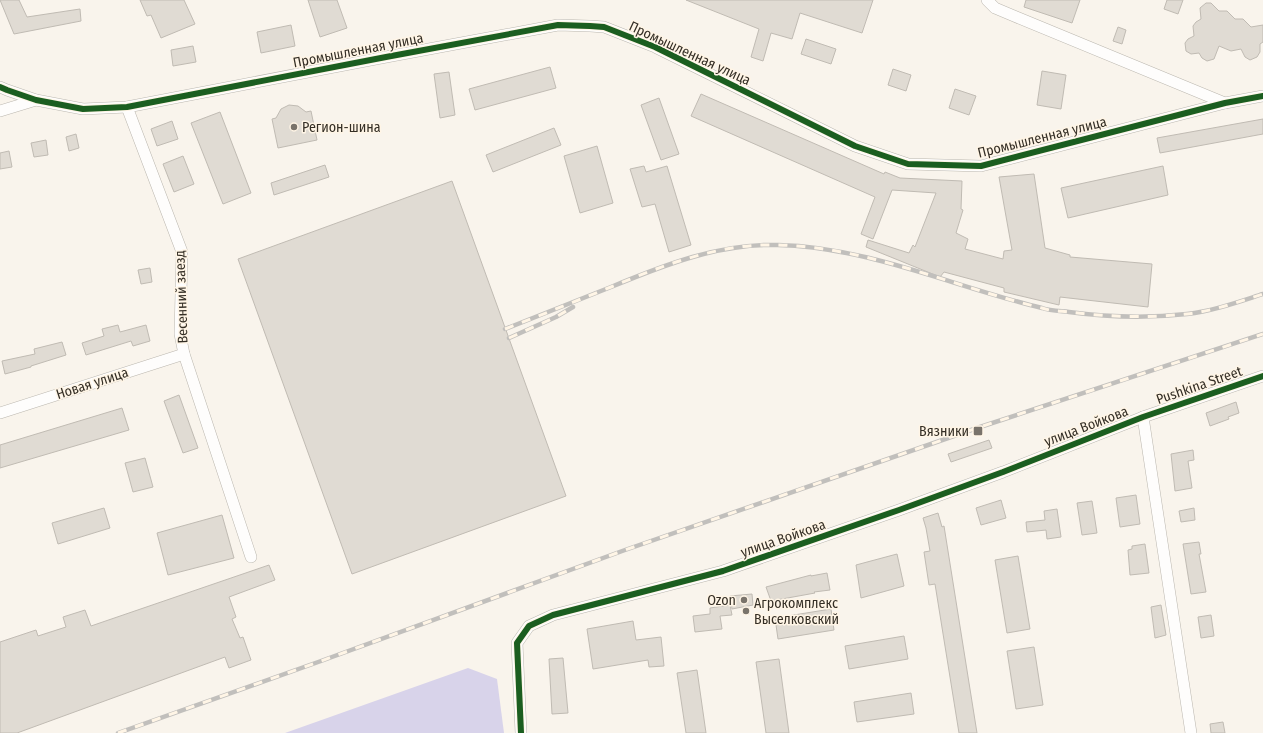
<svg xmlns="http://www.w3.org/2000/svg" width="1263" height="733" font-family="'Fira Sans Condensed',sans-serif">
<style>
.forest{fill:#d8d3ea}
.building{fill:#e0dbd3;stroke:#c0bbb3}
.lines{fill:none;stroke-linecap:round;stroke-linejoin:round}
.street-casing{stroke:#bbb7af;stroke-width:12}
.street{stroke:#fefdfc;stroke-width:11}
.rail-casing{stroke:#c1bfbc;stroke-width:4.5}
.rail{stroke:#fff5e6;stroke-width:3;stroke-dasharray:9;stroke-linecap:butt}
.cycleway-casing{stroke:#fff5e6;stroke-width:8}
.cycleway{stroke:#1b5e20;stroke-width:6}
.poi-dot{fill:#79736b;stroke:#fff5e6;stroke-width:1.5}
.labels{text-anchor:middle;stroke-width:3;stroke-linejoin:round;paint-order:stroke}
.street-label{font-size:14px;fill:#342e25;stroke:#fff5e6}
.poi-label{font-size:14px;fill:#342e25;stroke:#fff5e6;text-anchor:start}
</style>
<rect width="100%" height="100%" fill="#f9f4ec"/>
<path class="forest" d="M 468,668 L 497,679 L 504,733 L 285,733 Z"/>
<g class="building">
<path d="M 0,0 L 19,0 L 27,17 L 80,9 L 81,21 L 14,34 Z"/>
<path d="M 140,0 L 184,0 L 195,24 L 161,38 L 151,15 L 147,16 Z"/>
<path d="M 308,0 L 337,0 L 347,28 L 320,37 Z"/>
<path d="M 686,0 L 873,0 L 862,33 L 800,13 L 792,39 L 771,33 L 763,61 L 751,57 L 759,29 Z"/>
<path d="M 1026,0 L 1080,0 L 1072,23 L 1024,7 Z"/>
<path d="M 1167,0 L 1183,0 L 1178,14 L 1164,9 Z"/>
<path d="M 1206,3 L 1211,3 L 1219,11 L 1227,11 L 1235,19 L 1243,19 L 1251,27 L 1263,25 L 1263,42 L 1260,44 L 1260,52 L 1257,57 L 1250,60 L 1245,57 L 1241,49 L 1231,51 L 1219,46 L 1214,59 L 1207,61 L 1202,58 L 1199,53 L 1191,54 L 1186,51 L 1185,43 L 1188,39 L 1194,36 L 1193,26 L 1196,22 L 1201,19 L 1200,8 Z"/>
<path d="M 291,25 L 295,46 L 261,53 L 257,32 Z"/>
<path d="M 1118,27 L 1126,30 L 1122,44 L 1113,41 Z"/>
<path d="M 806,39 L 836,49 L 831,64 L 801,54 Z"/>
<path d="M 193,46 L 196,62 L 173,66 L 171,50 Z"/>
<path d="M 550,67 L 556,88 L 475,110 L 469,89 Z"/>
<path d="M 893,69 L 911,75 L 906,91 L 888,85 Z"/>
<path d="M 1042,71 L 1066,75 L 1061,109 L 1037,105 Z"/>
<path d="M 449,72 L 455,115 L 440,118 L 434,74 Z"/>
<path d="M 955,89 L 976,96 L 969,115 L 949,108 Z"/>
<path d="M 701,94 L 884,174 L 885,172 L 900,178 L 962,181 L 961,209 L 963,210 L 956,233 L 968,239 L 965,249 L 1003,259 L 1004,251 L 1012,250 L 999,177 L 1034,174 L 1045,248 L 1070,255 L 1070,257 L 1152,264 L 1148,307 L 1060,297 L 1059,305 L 1004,292 L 1004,288 L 944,272 L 940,277 L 866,247 L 868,240 L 909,253 L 913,245 L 915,247 L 936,193 L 892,190 L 873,239 L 861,234 L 875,197 L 691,116 Z"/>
<path d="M 659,98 L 679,154 L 661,160 L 641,105 Z"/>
<path d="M 289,105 L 298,106 L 306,112 L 311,111 L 317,140 L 278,148 L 272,119 L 276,118 L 281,109 Z"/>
<path d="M 220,112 L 251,193 L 223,204 L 191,123 Z"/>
<path d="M 1263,119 L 1263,134 L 1160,153 L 1157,138 Z"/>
<path d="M 172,121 L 178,139 L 157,146 L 151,129 Z"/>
<path d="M 554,128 L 561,145 L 493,172 L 486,155 Z"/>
<path d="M 76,134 L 79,148 L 69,151 L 66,137 Z"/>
<path d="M 46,140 L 48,155 L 34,157 L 31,143 Z"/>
<path d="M 597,146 L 613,203 L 580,213 L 564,156 Z"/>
<path d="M 9,151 L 12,167 L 0,169 L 0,153 Z"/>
<path d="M 183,156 L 194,184 L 174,192 L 163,164 Z"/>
<path d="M 325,165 L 329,177 L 274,195 L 271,183 Z"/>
<path d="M 644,166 L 646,172 L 667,166 L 691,245 L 669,252 L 655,204 L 642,207 L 630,169 Z"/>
<path d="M 1163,166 L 1168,195 L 1068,218 L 1061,188 Z"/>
<path d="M 452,181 L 566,496 L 352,574 L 238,259 Z"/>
<path d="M 150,268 L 152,282 L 141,284 L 138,270 Z"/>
<path d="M 118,325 L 120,332 L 146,325 L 150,341 L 133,346 L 131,341 L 86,355 L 82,343 L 104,336 L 102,329 Z"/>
<path d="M 62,342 L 66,355 L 31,366 L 31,367 L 5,374 L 2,361 L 35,354 L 34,349 Z"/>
<path d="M 179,395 L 198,448 L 183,453 L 164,401 Z"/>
<path d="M 1236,402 L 1239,413 L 1228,417 L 1229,419 L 1210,426 L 1206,413 Z"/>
<path d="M 122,408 L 129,430 L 0,468 L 0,445 Z"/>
<path d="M 989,440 L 992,448 L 951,462 L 948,454 Z"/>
<path d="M 1193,450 L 1194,460 L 1188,461 L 1192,488 L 1175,491 L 1171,454 Z"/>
<path d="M 145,458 L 153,487 L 133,492 L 125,463 Z"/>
<path d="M 1136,495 L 1140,524 L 1120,527 L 1116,498 Z"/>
<path d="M 1001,500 L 1006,518 L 981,525 L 976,508 Z"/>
<path d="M 1092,501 L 1097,533 L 1082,535 L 1077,503 Z"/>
<path d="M 104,508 L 110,528 L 58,544 L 52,523 Z"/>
<path d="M 1194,508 L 1195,520 L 1181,522 L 1179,511 Z"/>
<path d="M 1057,509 L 1061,537 L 1047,539 L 1046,530 L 1027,532 L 1026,522 L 1045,520 L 1044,511 Z"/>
<path d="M 938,513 L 942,527 L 944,526 L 977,733 L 959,733 L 935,584 L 929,585 L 924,552 L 930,551 L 926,528 L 923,518 Z"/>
<path d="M 222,515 L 234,558 L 168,575 L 157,533 Z"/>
<path d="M 1199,542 L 1201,554 L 1199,554 L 1206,592 L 1191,594 L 1183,544 Z"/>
<path d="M 1145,544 L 1149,573 L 1130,575 L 1128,550 L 1132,549 L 1132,546 Z"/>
<path d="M 897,554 L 904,586 L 861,598 L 856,565 Z"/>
<path d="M 1018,556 L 1030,629 L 1007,633 L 995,560 Z"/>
<path d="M 269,565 L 275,580 L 229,597 L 236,617 L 232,619 L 240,638 L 243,637 L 251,660 L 229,668 L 225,657 L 17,733 L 0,733 L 0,642 L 36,630 L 38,636 L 66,627 L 63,617 L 85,610 L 91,626 Z"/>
<path d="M 827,573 L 830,590 L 814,592 L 815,593 L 771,601 L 766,587 L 811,575 L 811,576 Z"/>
<path d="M 752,594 L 753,605 L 732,609 L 730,596 Z"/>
<path d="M 730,605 L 732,615 L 720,616 L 722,629 L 695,632 L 693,616 L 710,614 L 710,608 Z"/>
<path d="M 1161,605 L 1166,635 L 1155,638 L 1151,607 Z"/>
<path d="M 831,609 L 834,630 L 778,639 L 775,618 Z"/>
<path d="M 1211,615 L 1214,636 L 1201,638 L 1198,617 Z"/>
<path d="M 633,621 L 636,640 L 661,637 L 664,666 L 649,667 L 648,660 L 593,669 L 587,629 Z"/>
<path d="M 904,636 L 908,659 L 849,669 L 845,646 Z"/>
<path d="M 1034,647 L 1043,705 L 1016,709 L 1007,651 Z"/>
<path d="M 563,658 L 568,713 L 552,714 L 549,659 Z"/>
<path d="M 779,659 L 789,733 L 766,733 L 756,662 Z"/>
<path d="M 697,670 L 706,733 L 686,733 L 677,673 Z"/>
<path d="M 911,693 L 914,714 L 857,722 L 854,702 Z"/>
<path d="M 1223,722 L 1225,733 L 1211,733 L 1210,724 Z"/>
</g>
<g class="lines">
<defs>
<g id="street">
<path d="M 987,0 L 995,8 L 1014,16 L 1225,103"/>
<path d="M 0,87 L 7,90 L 36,100 L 83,109 L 127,107 L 386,57 L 558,25 L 590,26 L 604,27 L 655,47 L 855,146 L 908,164 L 981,166 L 1225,103 L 1263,96"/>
<path d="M 127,107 L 182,252 L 180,334 L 184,354 L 251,557"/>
<path d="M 0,111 L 36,100"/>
<path d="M 0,413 L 184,354"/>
<path d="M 1143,417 L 1191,733"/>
<path d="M 521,733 L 517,643 L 529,626 L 553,615 L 723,571 L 899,510 L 1003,472 L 1143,417 L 1263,376"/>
</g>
</defs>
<use href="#street" class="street-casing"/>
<use href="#street" class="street"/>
<defs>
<g id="rail">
<path d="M 505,329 C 541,315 576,301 611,287 C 664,265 720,243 778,245 C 869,247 954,287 1042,308 C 1050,311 1060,311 1069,312 C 1106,317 1150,318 1187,314 C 1213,311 1238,302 1263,294"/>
<path d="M 509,338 L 556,317 L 573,307"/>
<path d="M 118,733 L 321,661 L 625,550 L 977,428 L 1263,334"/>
</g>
</defs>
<use href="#rail" class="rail-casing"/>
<use href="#rail" class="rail"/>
<defs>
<g id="cycleway">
<path d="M 0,87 L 7,90 L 36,100 L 83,109 L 127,107 L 386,57 L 558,25 L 590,26 L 604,27 L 655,47 L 855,146 L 908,164 L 981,166 L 1225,103 L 1263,96"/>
<path d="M 521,733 L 517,643 L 529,626 L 553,615 L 723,571 L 899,510 L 1003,472 L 1143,417 L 1263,376"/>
</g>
</defs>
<use href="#cycleway" class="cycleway-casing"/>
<use href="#cycleway" class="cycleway"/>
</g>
<g class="poi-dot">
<circle cx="294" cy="127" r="4"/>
<rect x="973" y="426" width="10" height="10" rx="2"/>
<circle cx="744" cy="600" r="4"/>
<circle cx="746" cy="611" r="4"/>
</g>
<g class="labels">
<g class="street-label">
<text transform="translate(358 50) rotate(-11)" y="5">Промышленная улица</text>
<text transform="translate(690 53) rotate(25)" y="5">Промышленная улица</text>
<text transform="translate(1042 137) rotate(-14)" y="5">Промышленная улица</text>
<text transform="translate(181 297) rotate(-92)" y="5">Весенний заезд</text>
<text transform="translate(92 383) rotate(-18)" y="5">Новая улица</text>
<text transform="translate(1199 385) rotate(-19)" y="5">Pushkina Street</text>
<text transform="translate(1086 426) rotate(-21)" y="5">улица Войкова</text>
<text transform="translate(783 538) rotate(-19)" y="5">улица Войкова</text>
</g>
<g class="poi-label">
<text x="302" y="132">Регион-шина</text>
<text x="969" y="436" text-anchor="end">Вязники</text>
<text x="736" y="605" text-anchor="end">Ozon</text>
<text x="754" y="608">Агрокомплекс<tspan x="754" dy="16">Выселковский</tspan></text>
</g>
</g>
</svg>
